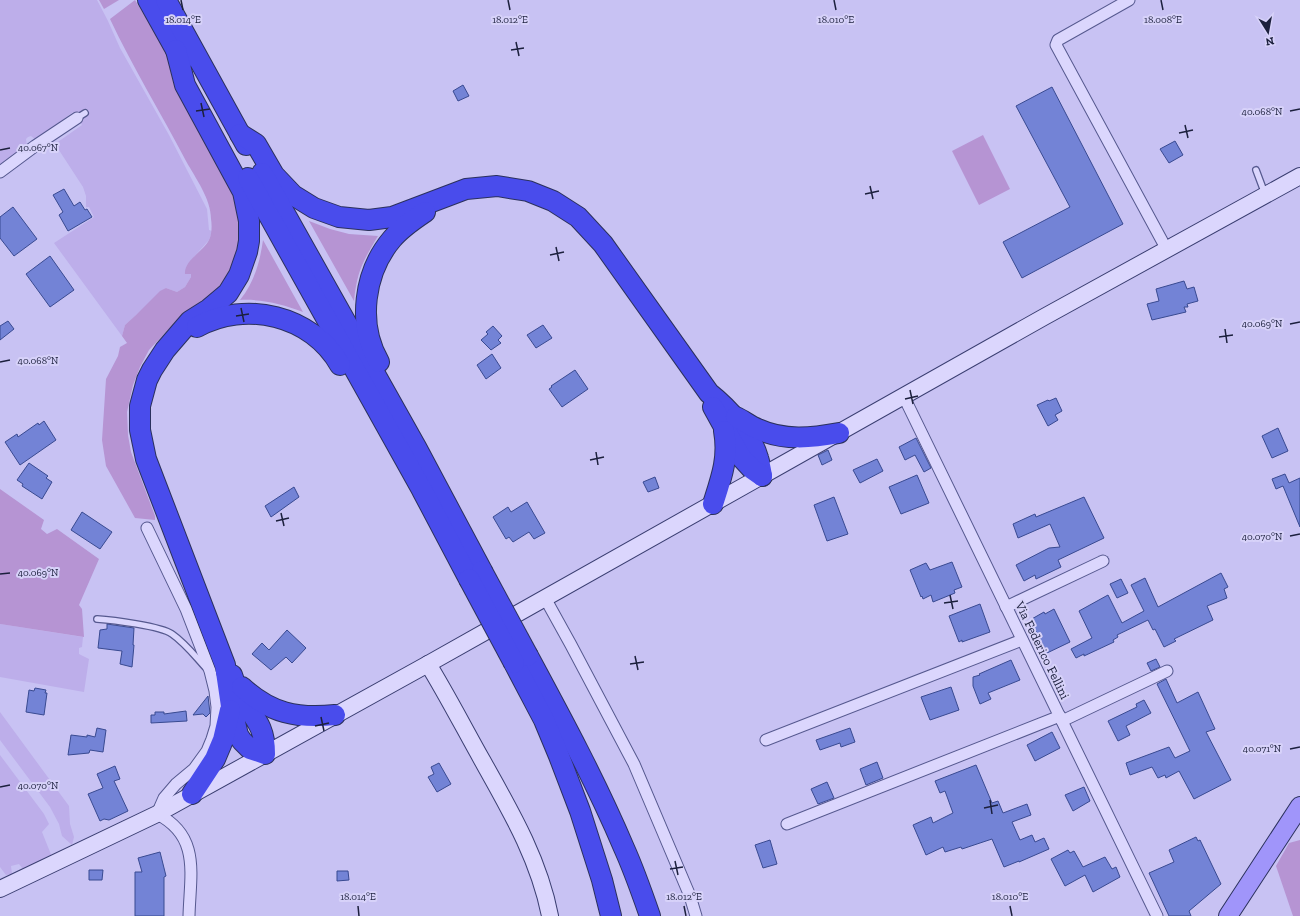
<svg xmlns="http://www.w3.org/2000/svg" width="1300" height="916" font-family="'Zilla Slab',serif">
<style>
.farmland{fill:#bdaeea}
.green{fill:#b694d3}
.building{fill:#7383d6;stroke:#394a91}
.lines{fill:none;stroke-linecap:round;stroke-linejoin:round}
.lane-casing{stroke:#56598f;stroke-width:8}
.street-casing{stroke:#56598f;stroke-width:13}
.secondary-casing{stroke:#3a3e71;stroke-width:18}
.primary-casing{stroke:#2b315d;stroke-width:20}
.highway-casing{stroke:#2b315d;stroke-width:22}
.lane{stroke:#dbd6fd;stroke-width:5.5}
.street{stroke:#dbd6fd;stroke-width:11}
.secondary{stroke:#dbd6fd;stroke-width:16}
.primary{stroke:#a095fa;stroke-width:18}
.highway{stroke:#494cec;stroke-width:20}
.highway-bridge-casing{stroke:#2b315d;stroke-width:22;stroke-linecap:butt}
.highway-bridge{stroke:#494cec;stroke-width:20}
.ticks{fill:none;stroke:#1c203d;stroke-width:1.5}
.labels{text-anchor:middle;stroke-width:4;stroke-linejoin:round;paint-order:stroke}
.street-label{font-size:13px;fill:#1c203d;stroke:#d7d2f9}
.ticks-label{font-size:10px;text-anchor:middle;fill:#1c203d;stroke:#d7d2f9;stroke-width:4;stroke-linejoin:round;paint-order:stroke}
</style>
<rect width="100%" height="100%" fill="#c8c2f3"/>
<g class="farmland">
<path d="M 0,0 L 97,0 L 108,21 L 120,48 L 169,135 L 207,209 L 209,230 L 212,231 L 209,240 L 191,260 L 191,277 L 185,287 L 177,292 L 166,288 L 125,325 L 122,336 L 54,243 L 94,217 L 89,207 L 86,207 L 86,196 L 83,187 L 55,144 L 82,125 L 73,112 L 36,140 L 31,136 L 28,137 L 26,139 L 27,146 L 0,165 Z"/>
<path d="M 0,624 L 83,637 L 82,647 L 79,648 L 79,654 L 89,659 L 84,692 L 0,677 Z"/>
<path d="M 0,712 L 69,806 L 70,824 L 74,837 L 72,845 L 62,836 L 59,824 L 50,807 L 0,740 Z"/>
<path d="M 0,755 L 44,814 L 49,824 L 42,832 L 52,857 L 23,869 L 19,864 L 11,866 L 12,874 L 6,875 L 0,867 Z"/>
</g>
<g class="green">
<path d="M 99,0 L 119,0 L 104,9 Z"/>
<path d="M 135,0 L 165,49 L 235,189 L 244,223 L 233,276 L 169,329 L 149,350 L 140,367 L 133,385 L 127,412 L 128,435 L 131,452 L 155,516 L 155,520 L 135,518 L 106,466 L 102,440 L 106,379 L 118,356 L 120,347 L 127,343 L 122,336 L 125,325 L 136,315 L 160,291 L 166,288 L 177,292 L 185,287 L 191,277 L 191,274 L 185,274 C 184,260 204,251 209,240 C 212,234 212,225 211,219 C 211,199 196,179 186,161 C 161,113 133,68 110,19 Z"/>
<path d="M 983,135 L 1010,189 L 979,205 L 952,151 Z"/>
<path d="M 309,221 L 330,229 L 349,234 L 378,236 C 363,261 357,271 354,301 Z"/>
<path d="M 263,240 L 303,312 C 282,304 263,299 240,300 C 254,283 260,262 263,240 Z"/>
<path d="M 0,489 L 44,520 L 41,529 L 47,534 L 57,529 L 99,559 L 79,605 L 82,609 L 84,637 L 0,624 Z"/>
<path d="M 1300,840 L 1300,916 L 1293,916 L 1276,866 L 1289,843 Z"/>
</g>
<g class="building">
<path d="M 463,85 L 469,96 L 458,101 L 453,91 Z"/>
<path d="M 1052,87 L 1123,224 L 1022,278 L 1003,242 L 1070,207 L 1016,106 Z"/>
<path d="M 1175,141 L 1183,155 L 1169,163 L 1160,149 Z"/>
<path d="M 64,189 L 74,206 L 80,202 L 85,210 L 87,209 L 92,217 L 68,231 L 59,215 L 63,212 L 53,195 Z"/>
<path d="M 13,207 L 37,239 L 14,256 L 0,238 L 0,217 Z"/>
<path d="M 50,256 L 74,290 L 50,307 L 26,274 Z"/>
<path d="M 1184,281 L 1187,289 L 1194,287 L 1198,301 L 1187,304 L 1188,307 L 1184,307 L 1186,312 L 1152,320 L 1147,304 L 1159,301 L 1156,289 Z"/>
<path d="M 8,321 L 14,329 L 0,340 L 0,326 Z"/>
<path d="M 543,325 L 552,338 L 536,348 L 527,335 Z"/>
<path d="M 493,326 L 502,336 L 498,340 L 501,343 L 491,350 L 481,340 L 488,334 L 486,332 Z"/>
<path d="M 492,354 L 501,368 L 486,379 L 477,365 Z"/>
<path d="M 575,370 L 588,389 L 562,407 L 549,389 L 552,387 L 551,386 Z"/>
<path d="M 1056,398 L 1062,411 L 1055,415 L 1058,420 L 1048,426 L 1037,405 L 1048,400 L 1049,401 Z"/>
<path d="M 44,421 L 56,440 L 20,465 L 5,442 L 17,434 L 18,437 L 38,423 L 39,425 Z"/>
<path d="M 1278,428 L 1288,451 L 1272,458 L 1262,436 Z"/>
<path d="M 916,438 L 931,468 L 924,472 L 915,455 L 905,460 L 899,447 Z"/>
<path d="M 828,450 L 832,460 L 822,465 L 818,455 Z"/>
<path d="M 877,459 L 883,471 L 860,483 L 853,470 Z"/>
<path d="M 29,463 L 48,476 L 46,478 L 52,482 L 42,499 L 22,486 L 23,484 L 17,480 Z"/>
<path d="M 1285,474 L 1289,483 L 1300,478 L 1300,527 L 1283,486 L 1276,489 L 1272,479 Z"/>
<path d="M 917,475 L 929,503 L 901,514 L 889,487 Z"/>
<path d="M 655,477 L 659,488 L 648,492 L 643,482 Z"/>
<path d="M 294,487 L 299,497 L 271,517 L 265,506 Z"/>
<path d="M 834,497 L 848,534 L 827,541 L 814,505 Z"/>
<path d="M 1084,497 L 1104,538 L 1058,560 L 1061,567 L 1036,579 L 1035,575 L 1024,581 L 1016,565 L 1049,548 L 1060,547 L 1050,524 L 1018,538 L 1013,524 L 1035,514 L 1036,517 Z"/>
<path d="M 527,502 L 545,533 L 534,539 L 529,532 L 513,542 L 509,537 L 506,539 L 493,517 L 508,507 L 511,512 Z"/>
<path d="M 82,512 L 112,532 L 100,549 L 71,530 Z"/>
<path d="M 952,562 L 962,587 L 954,590 L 955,593 L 933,602 L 931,595 L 923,599 L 922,596 L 921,597 L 910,570 L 926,563 L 930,570 Z"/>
<path d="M 1221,573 L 1228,587 L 1224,589 L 1227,598 L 1207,606 L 1213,620 L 1174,639 L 1176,641 L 1164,647 L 1155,629 L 1153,630 L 1148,620 L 1117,635 L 1118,637 L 1113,640 L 1114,642 L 1084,656 L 1084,654 L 1076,658 L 1071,649 L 1092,638 L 1079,611 L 1108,595 L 1122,623 L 1144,611 L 1131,585 L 1145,578 L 1158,607 Z"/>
<path d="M 1121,579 L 1128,593 L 1117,598 L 1110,584 Z"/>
<path d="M 980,604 L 990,632 L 962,642 L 962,640 L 959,642 L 949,616 Z"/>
<path d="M 1054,609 L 1070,642 L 1047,653 L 1030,620 L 1044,612 L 1045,614 Z"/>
<path d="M 107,624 L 134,628 L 133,645 L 134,645 L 132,667 L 120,664 L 122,651 L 98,648 L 100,630 L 107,629 Z"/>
<path d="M 287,630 L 306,648 L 292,663 L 286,657 L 271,670 L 252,654 L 262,643 L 269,650 Z"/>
<path d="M 1156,659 L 1160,667 L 1151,671 L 1147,663 Z"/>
<path d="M 1011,660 L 1020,680 L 988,693 L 991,699 L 980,704 L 973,686 L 973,677 L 980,675 L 979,674 Z"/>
<path d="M 1166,679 L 1177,703 L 1198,692 L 1215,729 L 1206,732 L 1231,780 L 1194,799 L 1179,771 L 1166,778 L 1165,775 L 1158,778 L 1152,767 L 1130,775 L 1126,763 L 1169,747 L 1175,758 L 1190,751 L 1157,684 Z"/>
<path d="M 951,687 L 959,710 L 930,720 L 921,697 Z"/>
<path d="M 35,688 L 46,690 L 45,693 L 47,693 L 44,715 L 26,712 L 29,690 L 34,691 Z"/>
<path d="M 208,696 L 210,713 L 206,717 L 203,714 L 193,715 Z"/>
<path d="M 1144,700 L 1151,713 L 1126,726 L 1130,735 L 1118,741 L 1108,721 L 1137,707 L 1136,704 Z"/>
<path d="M 186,711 L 187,721 L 151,723 L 151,715 L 155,715 L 155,712 L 164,712 L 164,714 Z"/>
<path d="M 97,728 L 106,730 L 103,752 L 90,750 L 89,753 L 68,755 L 71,735 L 87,737 L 87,735 L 95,737 Z"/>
<path d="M 850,728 L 855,742 L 841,747 L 840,743 L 820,750 L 816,740 Z"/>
<path d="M 1052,732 L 1060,748 L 1035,761 L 1027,745 Z"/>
<path d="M 877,762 L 883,778 L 866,785 L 860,769 Z"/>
<path d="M 439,763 L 451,784 L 437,792 L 428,777 L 434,774 L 431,767 Z"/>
<path d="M 976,765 L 992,803 L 998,801 L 1003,813 L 1027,804 L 1031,815 L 1012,822 L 1020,840 L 1032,835 L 1035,842 L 1044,838 L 1049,849 L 1019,862 L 1019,861 L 1004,867 L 992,839 L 962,849 L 961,847 L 945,852 L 943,847 L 926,855 L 913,825 L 931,817 L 933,823 L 953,813 L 945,791 L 940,793 L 935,781 Z"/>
<path d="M 115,766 L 120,779 L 114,781 L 128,811 L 109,820 L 104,819 L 100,821 L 88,794 L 103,788 L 97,774 Z"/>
<path d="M 827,782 L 834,798 L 818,804 L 811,789 Z"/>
<path d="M 1084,787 L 1090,801 L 1073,811 L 1065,795 Z"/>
<path d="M 1196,837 L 1198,841 L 1200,840 L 1221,884 L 1189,911 L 1191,916 L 1169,916 L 1149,873 L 1174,862 L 1169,850 Z"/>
<path d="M 770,840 L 777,864 L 763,868 L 755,845 Z"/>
<path d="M 1068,850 L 1070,853 L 1074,851 L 1083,867 L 1105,857 L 1112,869 L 1116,867 L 1120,877 L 1093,892 L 1085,875 L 1065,886 L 1051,859 Z"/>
<path d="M 160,852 L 166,876 L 164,877 L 164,916 L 135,916 L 135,872 L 142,872 L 138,858 Z"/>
<path d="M 89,870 L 103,870 L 102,880 L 89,880 Z"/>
<path d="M 337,871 L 348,871 L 349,880 L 337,881 Z"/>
</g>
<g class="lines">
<defs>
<g id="lane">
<path d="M 77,118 L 85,113"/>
<path d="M 1256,170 L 1265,194"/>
<path d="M 97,619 C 112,620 161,626 172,634 C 185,643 195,656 205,667"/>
</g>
<g id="street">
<path d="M 1129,0 L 1058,40 L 1056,45 L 1167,250"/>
<path d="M 0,172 L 35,146 L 77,118"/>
<path d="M 904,397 L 1157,916"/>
<path d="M 147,528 L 186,609 L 210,671 L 215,691 L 217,707 L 216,726 L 212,739 L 207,751 L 194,769 L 176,784 L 164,798 L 157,814 C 201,836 190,875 189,916"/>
<path d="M 545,598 L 571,645 L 634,764 L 690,896 L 696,916"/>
<path d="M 1006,607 L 1103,561"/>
<path d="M 1062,721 L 1167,671"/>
<path d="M 766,740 L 1022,640"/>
<path d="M 787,824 L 1060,716"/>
</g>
<g id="secondary">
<path d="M 428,664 C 447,695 464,728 482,760 C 510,810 539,859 550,916"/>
<path d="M 0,889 L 157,814 L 428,664 L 1044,317 L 1300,176"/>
</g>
<path id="primary" d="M 1228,916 L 1300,806"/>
<g id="highway">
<path d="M 148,0 L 182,61"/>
<path d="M 166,0 L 246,145"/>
<path d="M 176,50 L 185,85 L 243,192 L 249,221 L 249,241 L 247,252 L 239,275 L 228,293 L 209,309 L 190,321 L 165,350 L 152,370 L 147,380 L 140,406 L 140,430 L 146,459 L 225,665 L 231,706 L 238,735 L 242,741 L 250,749 L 265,754 C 265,723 252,717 238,692 C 236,687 234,681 232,675"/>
<path d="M 240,134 L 256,144 L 274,175 L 293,195 L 314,208 L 339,217 L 369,220 L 392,217 L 466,189 L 497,186 L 528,191 L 553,201 L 578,217 L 603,244 L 709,393 C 728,408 751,433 758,458 C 760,464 761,470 762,476"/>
<path d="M 262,173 L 417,449 L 482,571"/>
<path d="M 248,178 L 422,490 L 469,579"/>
<path d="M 197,327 C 245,300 312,315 340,365"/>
<path d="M 379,362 C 357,324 364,272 392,239 C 401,228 413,220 425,212"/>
<path d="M 713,407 L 740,456 L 752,469 L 762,476"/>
<path d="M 736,417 C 743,420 750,426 758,429 C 784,441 812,438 839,433"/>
<path d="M 713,504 C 721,479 729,458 724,431"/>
<path d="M 528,656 C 562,719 596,782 624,848 C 634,870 642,893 650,916"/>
<path d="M 514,663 L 544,720 L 559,756 L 580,811 L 602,880 L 611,916"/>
<path d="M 242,687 C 270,713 297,719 335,715"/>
<path d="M 192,794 L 215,759 L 223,740 L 230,710"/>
</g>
</defs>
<use href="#lane" class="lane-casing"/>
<use href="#street" class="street-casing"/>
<use href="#secondary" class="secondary-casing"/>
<use href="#primary" class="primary-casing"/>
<use href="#highway" class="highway-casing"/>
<use href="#lane" class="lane"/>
<use href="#street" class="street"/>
<use href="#secondary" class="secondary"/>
<use href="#primary" class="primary"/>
<use href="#highway" class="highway"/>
<defs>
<g id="highway-bridge">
<path d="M 482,571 L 528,656"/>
<path d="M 469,579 L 514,663"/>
</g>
</defs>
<use href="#highway-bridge" class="highway-bridge-casing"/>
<use href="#highway-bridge" class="highway-bridge"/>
</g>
<path class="ticks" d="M 181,0 L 183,10M 508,0 L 510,10M 834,0 L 836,10M 1161,0 L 1163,10M 516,42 L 519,56M 511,50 L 524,48M 201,103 L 204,117M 196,111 L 210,109M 1290,111 L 1300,109M 1185,125 L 1188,138M 1179,133 L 1193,130M 0,150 L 10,148M 870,186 L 873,199M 865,194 L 879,191M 556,247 L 559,261M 550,255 L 564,252M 241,308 L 244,322M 236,316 L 249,314M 1290,324 L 1300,322M 1225,329 L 1227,343M 1219,337 L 1233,335M 0,362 L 10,360M 910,390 L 913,404M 905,399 L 918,396M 596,452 L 598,465M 590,460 L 604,457M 281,513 L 284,526M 276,521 L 289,518M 1290,536 L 1300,534M 0,574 L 10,573M 950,595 L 953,609M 944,603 L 958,601M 635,656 L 638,670M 630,664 L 644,662M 321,717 L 324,731M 315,726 L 329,723M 1290,749 L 1300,747M 0,787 L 10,785M 990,800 L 992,814M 984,808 L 998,805M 675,861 L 678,875M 670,869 L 683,867M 358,906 L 359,916M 684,906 L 686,916M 1010,906 L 1012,916"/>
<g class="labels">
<g class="street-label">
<text transform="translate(1043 650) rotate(64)" y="5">Via Federico Fellini</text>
</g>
</g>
<g class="ticks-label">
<text x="183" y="23">18.014°E</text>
<text x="510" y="23">18.012°E</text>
<text x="836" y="23">18.010°E</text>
<text x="1163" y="23">18.008°E</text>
<text x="1262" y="115">40.068°N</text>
<text x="38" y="151">40.067°N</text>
<text x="1262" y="327">40.069°N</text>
<text x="38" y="364">40.068°N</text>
<text x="1262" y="540">40.070°N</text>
<text x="38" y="576">40.069°N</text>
<text x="1262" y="752">40.071°N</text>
<text x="38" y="789">40.070°N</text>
<text x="358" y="900">18.014°E</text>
<text x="684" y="900">18.012°E</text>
<text x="1010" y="900">18.010°E</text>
</g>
<g transform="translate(1268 32) rotate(169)" stroke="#d7d2f9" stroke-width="3" paint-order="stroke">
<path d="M0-3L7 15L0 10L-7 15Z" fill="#1c203d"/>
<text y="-6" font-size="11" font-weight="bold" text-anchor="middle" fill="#1c203d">N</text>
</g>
</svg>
